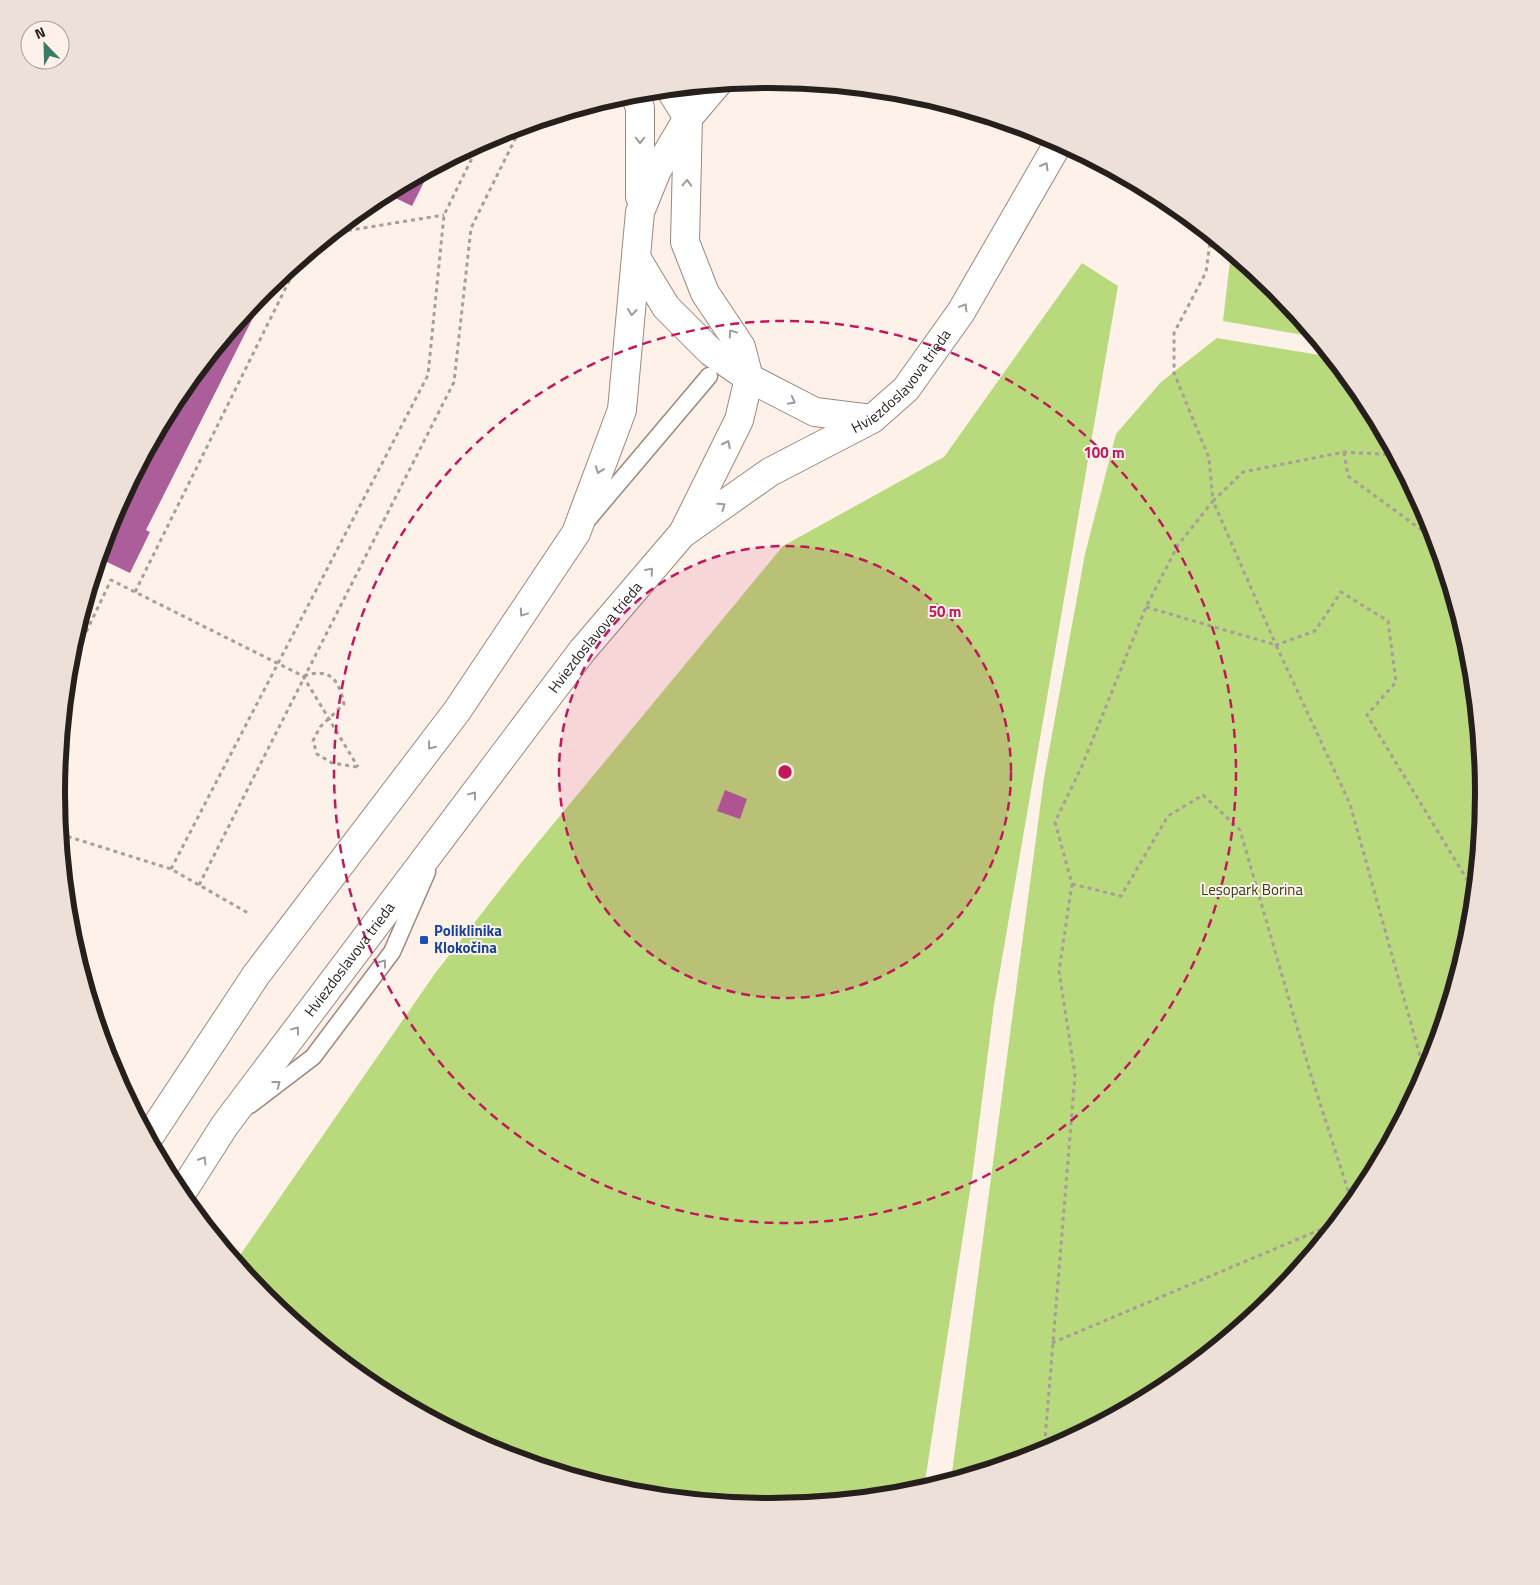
<svg xmlns="http://www.w3.org/2000/svg" width="1540" height="1585" font-family="'Titillium Web',sans-serif">
<style>
.green{fill:#b8d97c}
.building{fill:#ab5e99}
.lines{fill:none;stroke-linecap:round;stroke-linejoin:round}
.lane-casing{stroke:#9b887d;stroke-width:19}
.secondary-casing{stroke:#9b887d;stroke-width:30}
.path{stroke:#a89e97;stroke-width:3;stroke-dasharray:4 4;stroke-linecap:butt}
.lane{stroke:#fff;stroke-width:16}
.secondary{stroke:#fff;stroke-width:28}
.oneway{stroke:#9d9a98}
.ring{fill:none;stroke:#c2185b;stroke-width:2.5;stroke-dasharray:9 6}
.transit-dot{fill:#1a4fb4;stroke:#fdf1e9;stroke-width:2}
.labels{text-anchor:middle;stroke-width:4;stroke-linejoin:round;paint-order:stroke}
.street-label{font-size:15px;fill:#261f1b;stroke:#fdf1e9}
.park-label{font-size:15px;fill:#323f18;stroke:#fdf1e9}
.transit-label{font-size:15px;font-weight:bold;fill:#164399;stroke:#fdf1e9;text-anchor:start}
.rim{fill:none;stroke:#261f1b;stroke-width:6}
.centre{fill:#c2185b;stroke:#fdf1e9;stroke-width:2.5}
.ring-label{font-size:15px;text-anchor:middle;font-weight:bold;fill:#c2185b;stroke:#fdf1e9;stroke-width:4;stroke-linejoin:round;paint-order:stroke}
</style>
<rect width="100%" height="100%" fill="#fdf1e9"/>
<g class="green">
<path d="M 1231,252 L 1275,288 L 1315,337 L 1223,321 Z"/>
<path d="M 1082,263 L 1118,286 L 994,1005 L 973,1171 L 924,1488 L 909,1493 L 770,1506 L 630,1492 L 497,1452 L 373,1386 L 265,1297 L 236,1261 L 436,972 L 521,863 L 783,546 L 944,457 Z"/>
<path d="M 1217,338 L 1331,357 L 1364,396 L 1430,520 L 1470,654 L 1484,793 L 1470,932 L 1429,1066 L 1363,1189 L 1274,1297 L 1166,1386 L 1043,1452 L 951,1480 L 1044,778 L 1085,554 L 1116,434 L 1161,382 Z"/>
</g>
<g class="building">
<path d="M 431,168 L 412,206 L 385,193 Z"/>
<path d="M 270,284 L 146,530 L 150,532 L 130,573 L 105,561 L 87,598 L 111,519 L 177,396 Z"/>
<path d="M 725,790 L 747,799 L 740,819 L 717,811 Z"/>
</g>
<g class="lines">
<defs>
<g id="lane">
<path d="M 589,518 L 709,376"/>
<path d="M 250,1105 L 313,1057 L 392,952 L 427,872"/>
</g>
<g id="secondary">
<path d="M 670,89 L 688,118 L 685,242 L 705,293 L 741,347 L 749,378 L 739,420 L 684,531"/>
<path d="M 634,92 L 640,108 L 640,197"/>
<path d="M 637,259 L 666,307 L 711,352 L 749,378 L 815,412 L 872,419"/>
<path d="M 149,1137 L 256,975 L 457,711 L 576,533 L 622,410 L 640,212 L 657,170 L 688,118 L 717,84"/>
<path id="s1" d="M 181,1194 L 225,1125 L 582,651 L 682,534 L 770,472 L 872,419 L 906,389 L 961,312 L 1059,142"/>
</g>
</defs>
<use href="#lane" class="lane-casing"/>
<use href="#secondary" class="secondary-casing"/>
<g class="path">
<path d="M 332,233 L 444,215"/>
<path d="M 1344,452 L 1348,476 L 1423,531 L 1441,557"/>
<path d="M 1395,455 L 1344,452 L 1243,472 L 1213,501 L 1276,645 L 1315,631 L 1341,592 L 1388,621 L 1396,682 L 1367,715 L 1474,891"/>
<path d="M 135,592 L 300,259"/>
<path d="M 1146,607 L 1276,645 L 1350,804 L 1425,1074"/>
<path d="M 69,668 L 111,580 L 303,676 L 358,767"/>
<path d="M 304,676 C 330,667 339,680 344,704 L 320,727 L 313,741 L 317,754 L 332,763 L 357,767"/>
<path d="M 60,834 L 171,869 L 248,913"/>
<path d="M 171,869 L 428,375 L 444,215 L 480,142"/>
<path d="M 1072,884 L 1121,896 L 1168,816 L 1203,795 L 1240,830 L 1310,1072 L 1352,1203"/>
<path d="M 199,885 L 454,382 L 471,228 L 522,125"/>
<path d="M 1052,1343 L 1336,1223"/>
<path d="M 1044,1452 L 1075,1075 L 1059,971 L 1072,884 L 1055,822 L 1082,766 L 1146,607 L 1178,545 L 1213,501 L 1209,458 L 1174,373 L 1174,333 L 1206,272 L 1211,235"/>
</g>
<use href="#lane" class="lane"/>
<use href="#secondary" class="secondary"/>
</g>
<defs><path id="oneway-chevron" d="M-2-3.5L2.5 0L-2 3.5" fill="none" stroke-width="1.6" stroke-linecap="round" stroke-linejoin="round" transform="scale(1.25)"/></defs>
<g class="oneway">
<use href="#oneway-chevron" transform="translate(640 140) rotate(90)"/>
<use href="#oneway-chevron" transform="translate(1045 166) rotate(-60)"/>
<use href="#oneway-chevron" transform="translate(687 183) rotate(-88)"/>
<use href="#oneway-chevron" transform="translate(964 307) rotate(-59)"/>
<use href="#oneway-chevron" transform="translate(632 312) rotate(96)"/>
<use href="#oneway-chevron" transform="translate(732 333) rotate(-124)"/>
<use href="#oneway-chevron" transform="translate(792 401) rotate(27)"/>
<use href="#oneway-chevron" transform="translate(727 444) rotate(-63)"/>
<use href="#oneway-chevron" transform="translate(599 470) rotate(110)"/>
<use href="#oneway-chevron" transform="translate(722 506) rotate(-35)"/>
<use href="#oneway-chevron" transform="translate(650 571) rotate(-49)"/>
<use href="#oneway-chevron" transform="translate(523 613) rotate(124)"/>
<use href="#oneway-chevron" transform="translate(431 746) rotate(128)"/>
<use href="#oneway-chevron" transform="translate(473 795) rotate(-53)"/>
<use href="#oneway-chevron" transform="translate(383 963) rotate(-53)"/>
<use href="#oneway-chevron" transform="translate(296 1030) rotate(-53)"/>
<use href="#oneway-chevron" transform="translate(277 1084) rotate(-38)"/>
<use href="#oneway-chevron" transform="translate(203 1160) rotate(-58)"/>
</g>
<circle cx="785" cy="772" r="226" fill="#c2185b" fill-opacity=".12"/>
<g class="ring">
<circle cx="785" cy="772" r="226"/>
<circle cx="785" cy="772" r="451"/>
</g>
<rect class="transit-dot" x="419" y="935" width="10" height="10" rx="2.5"/>
<g class="labels">
<g class="street-label">
<text dy="5" stroke="none"><textPath href="#s1" startOffset="1099">Hviezdoslavova trieda</textPath></text>
<text dy="5" stroke="none"><textPath href="#s1" startOffset="694">Hviezdoslavova trieda</textPath></text>
<text dy="5" stroke="none"><textPath href="#s1" startOffset="289">Hviezdoslavova trieda</textPath></text>
</g>
<g class="park-label">
<text x="1252" y="895">Lesopark Borina</text>
</g>
<g class="transit-label">
<text x="434" y="936">Poliklinika<tspan x="434" dy="17">Klokočina</tspan></text>
</g>
</g>
<path d="M0 0H1540V1585H0ZM65 793a705 705 0 1 1 1410 0a705 705 0 1 1-1410 0Z" fill="#ece0d9" fill-rule="evenodd"/>
<path class="rim" d="M65 793a705 705 0 1 1 1410 0a705 705 0 1 1-1410 0Z"/>
<circle cx="785" cy="772" r="8" class="centre"/>
<g class="ring-label">
<text x="1104" y="458">100 m</text>
<text x="945" y="617">50 m</text>
</g>
<g transform="translate(45 45) rotate(337)"><circle r="24" fill="#fdf1e9" stroke="#a79d97"/>
<path d="M0-4L9 19L0 12L-9 19Z" fill="#3d7b67"/>
<text y="-8" font-size="14" font-weight="bold" text-anchor="middle" fill="#261f1b">N</text>
</g>
</svg>
